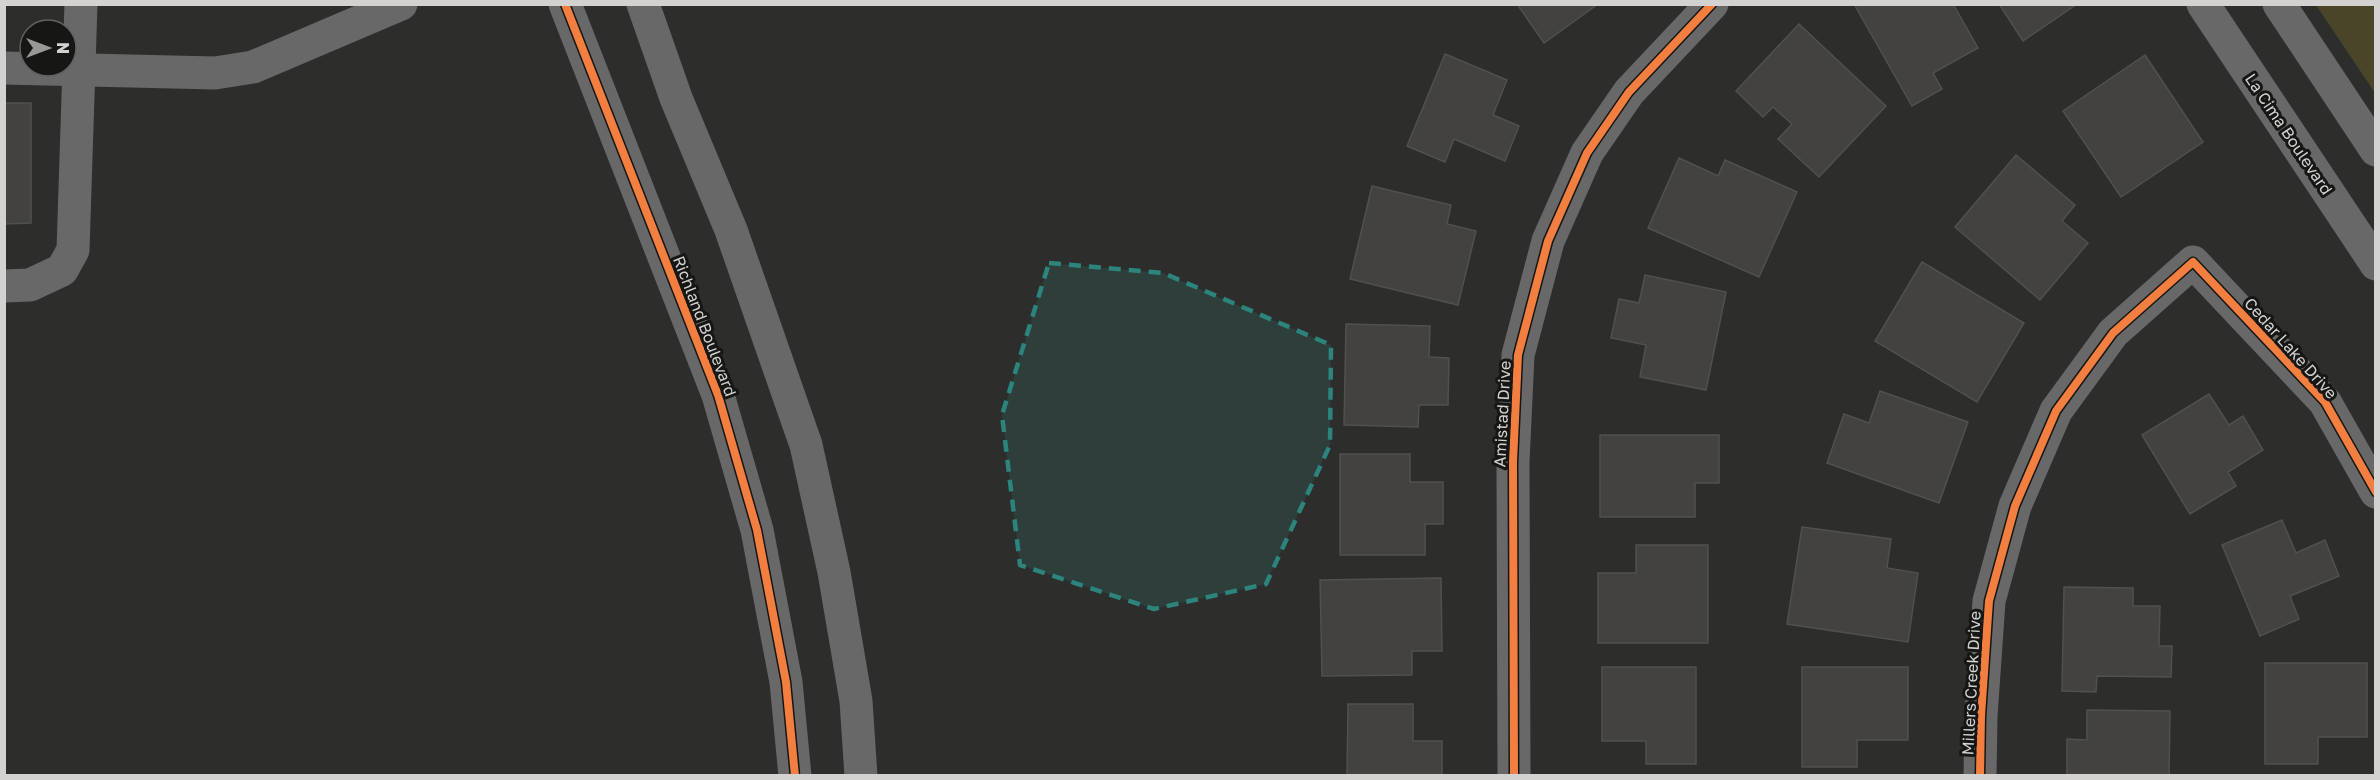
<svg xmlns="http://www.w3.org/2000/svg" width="2380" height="780" font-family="'Golos Text',sans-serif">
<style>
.green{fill:#4a4429}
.building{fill:#434241;stroke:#50504e;stroke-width:1.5}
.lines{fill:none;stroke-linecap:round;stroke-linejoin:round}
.minor{stroke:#686868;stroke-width:33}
.cycleway-casing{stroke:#161614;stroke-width:11}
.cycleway{stroke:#f27e40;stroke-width:8}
.marked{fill:#2c847d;fill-opacity:0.2;stroke:#2c847d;stroke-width:4.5;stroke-dasharray:12 8;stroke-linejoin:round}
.labels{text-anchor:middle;stroke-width:6;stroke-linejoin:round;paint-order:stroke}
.street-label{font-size:16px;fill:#d3d2d0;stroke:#161614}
</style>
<rect width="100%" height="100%" fill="#2d2d2b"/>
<path class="green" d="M 2316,5 L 2375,5 L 2375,93 Z"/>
<g class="building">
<path d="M 1517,4 L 1598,4 L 1544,43 Z"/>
<path d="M 1854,4 L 1953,4 L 1978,48 L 1933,73 L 1942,89 L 1912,106 Z"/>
<path d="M 1999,4 L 2077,4 L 2023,41 Z"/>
<path d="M 1799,24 L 1886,106 L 1819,177 L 1778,139 L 1792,124 L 1773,107 L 1763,117 L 1736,91 Z"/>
<path d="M 1445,54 L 1507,80 L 1493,115 L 1519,126 L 1505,161 L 1454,139 L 1445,162 L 1407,146 Z"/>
<path d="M 2145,55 L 2203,142 L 2121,197 L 2063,111 Z"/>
<path d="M 4,103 L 31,103 L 31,223 L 4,224 Z"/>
<path d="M 2016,155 L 2075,205 L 2062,221 L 2088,243 L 2040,300 L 1955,227 Z"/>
<path d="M 1679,158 L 1718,176 L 1725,160 L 1797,192 L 1759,277 L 1648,228 Z"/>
<path d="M 1372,186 L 1451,205 L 1447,224 L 1476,231 L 1458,305 L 1350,279 Z"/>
<path d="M 1922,262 L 2024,323 L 1977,402 L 1875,341 Z"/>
<path d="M 1645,275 L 1726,292 L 1706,390 L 1640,377 L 1646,345 L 1611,338 L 1619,299 L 1639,303 Z"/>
<path d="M 1346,324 L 1430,326 L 1429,357 L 1449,358 L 1448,405 L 1419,405 L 1418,427 L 1344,425 Z"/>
<path d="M 1880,391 L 1968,422 L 1939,503 L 1827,463 L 1844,414 L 1869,423 Z"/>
<path d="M 2209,394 L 2229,425 L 2243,416 L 2263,450 L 2228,472 L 2236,486 L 2190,514 L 2142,435 Z"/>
<path d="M 1600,435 L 1719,435 L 1719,483 L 1695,483 L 1695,517 L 1600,517 Z"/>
<path d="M 1340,454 L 1410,454 L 1410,482 L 1443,482 L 1443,524 L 1425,524 L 1425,555 L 1340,555 Z"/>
<path d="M 2282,520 L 2296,553 L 2325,540 L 2339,576 L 2290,596 L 2299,619 L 2260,636 L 2222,545 Z"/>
<path d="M 1802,527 L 1891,539 L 1887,568 L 1918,573 L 1908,642 L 1787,624 Z"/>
<path d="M 1636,545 L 1708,545 L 1708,643 L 1598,643 L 1598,573 L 1636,573 Z"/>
<path d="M 1441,578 L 1442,651 L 1412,651 L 1412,675 L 1322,676 L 1320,580 Z"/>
<path d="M 2064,587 L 2133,588 L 2133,606 L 2160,606 L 2159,646 L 2172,646 L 2171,677 L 2097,676 L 2096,692 L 2062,691 Z"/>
<path d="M 2265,663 L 2367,663 L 2367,737 L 2318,737 L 2318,764 L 2265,764 Z"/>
<path d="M 1602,667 L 1696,667 L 1696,764 L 1646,764 L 1646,741 L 1602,741 Z"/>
<path d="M 1802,667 L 1908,667 L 1908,740 L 1857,740 L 1857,767 L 1802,767 Z"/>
<path d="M 1348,704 L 1413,704 L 1413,741 L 1442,741 L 1442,776 L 1347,776 Z"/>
<path d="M 2087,710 L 2170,711 L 2169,776 L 2067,776 L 2067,739 L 2087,740 Z"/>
</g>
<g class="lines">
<g class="minor">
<path d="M 565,4 L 718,395 L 757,530 L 786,682 L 795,776"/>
<path d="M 643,4 L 676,98 L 731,230 L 806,445 L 834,572 L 856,701 L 861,776"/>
<path d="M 2203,4 L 2376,264"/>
<path d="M 2279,4 L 2376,150"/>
<path d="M 4,68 L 215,73 L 253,67 L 401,4"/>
<path d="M 4,286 L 30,285 L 62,270 L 73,250 L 81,4"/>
<path d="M 1514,776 L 1513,462 L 1518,355 L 1548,241 L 1587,153 L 1629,92 L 1712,4"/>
<path d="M 1980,776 L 1981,716 L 1989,601 L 2015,506 L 2056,411 L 2113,333 L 2193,262 L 2325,402 L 2376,492"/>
</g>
<defs>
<g id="cycleway">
<path d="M 565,4 L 718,395 L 757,530 L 786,682 L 795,776"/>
<path d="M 1514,776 L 1513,462 L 1518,355 L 1548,241 L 1587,153 L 1629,92 L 1712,4"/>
<path d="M 1980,776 L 1981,716 L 1989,601 L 2015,506 L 2056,411 L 2113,333 L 2193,262 L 2325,402 L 2376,492"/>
</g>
</defs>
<use href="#cycleway" class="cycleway-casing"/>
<use href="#cycleway" class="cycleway"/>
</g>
<path class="marked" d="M 1049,263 L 1163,273 L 1331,345 L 1330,445 L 1266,584 L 1154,609 L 1020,565 L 1002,415 Z"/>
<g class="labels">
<g class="street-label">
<text transform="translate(2289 134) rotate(56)" y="6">La Cima Boulevard</text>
<text transform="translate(705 326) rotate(69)" y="6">Richland Boulevard</text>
<text transform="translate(2291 348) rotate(48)" y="6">Cedar Lake Drive</text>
<text transform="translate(1502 414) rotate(-87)" y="6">Amistad Drive</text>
<text transform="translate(1971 683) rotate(-87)" y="6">Millers Creek Drive</text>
</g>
</g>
<rect width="2380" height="780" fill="none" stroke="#d3d2d0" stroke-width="12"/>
<g transform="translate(48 48) rotate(90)"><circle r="28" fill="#161614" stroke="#62615f" stroke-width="1.5"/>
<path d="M0-4.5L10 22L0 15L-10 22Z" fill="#999896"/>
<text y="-9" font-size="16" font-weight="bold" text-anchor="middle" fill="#d3d2d0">N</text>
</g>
</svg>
